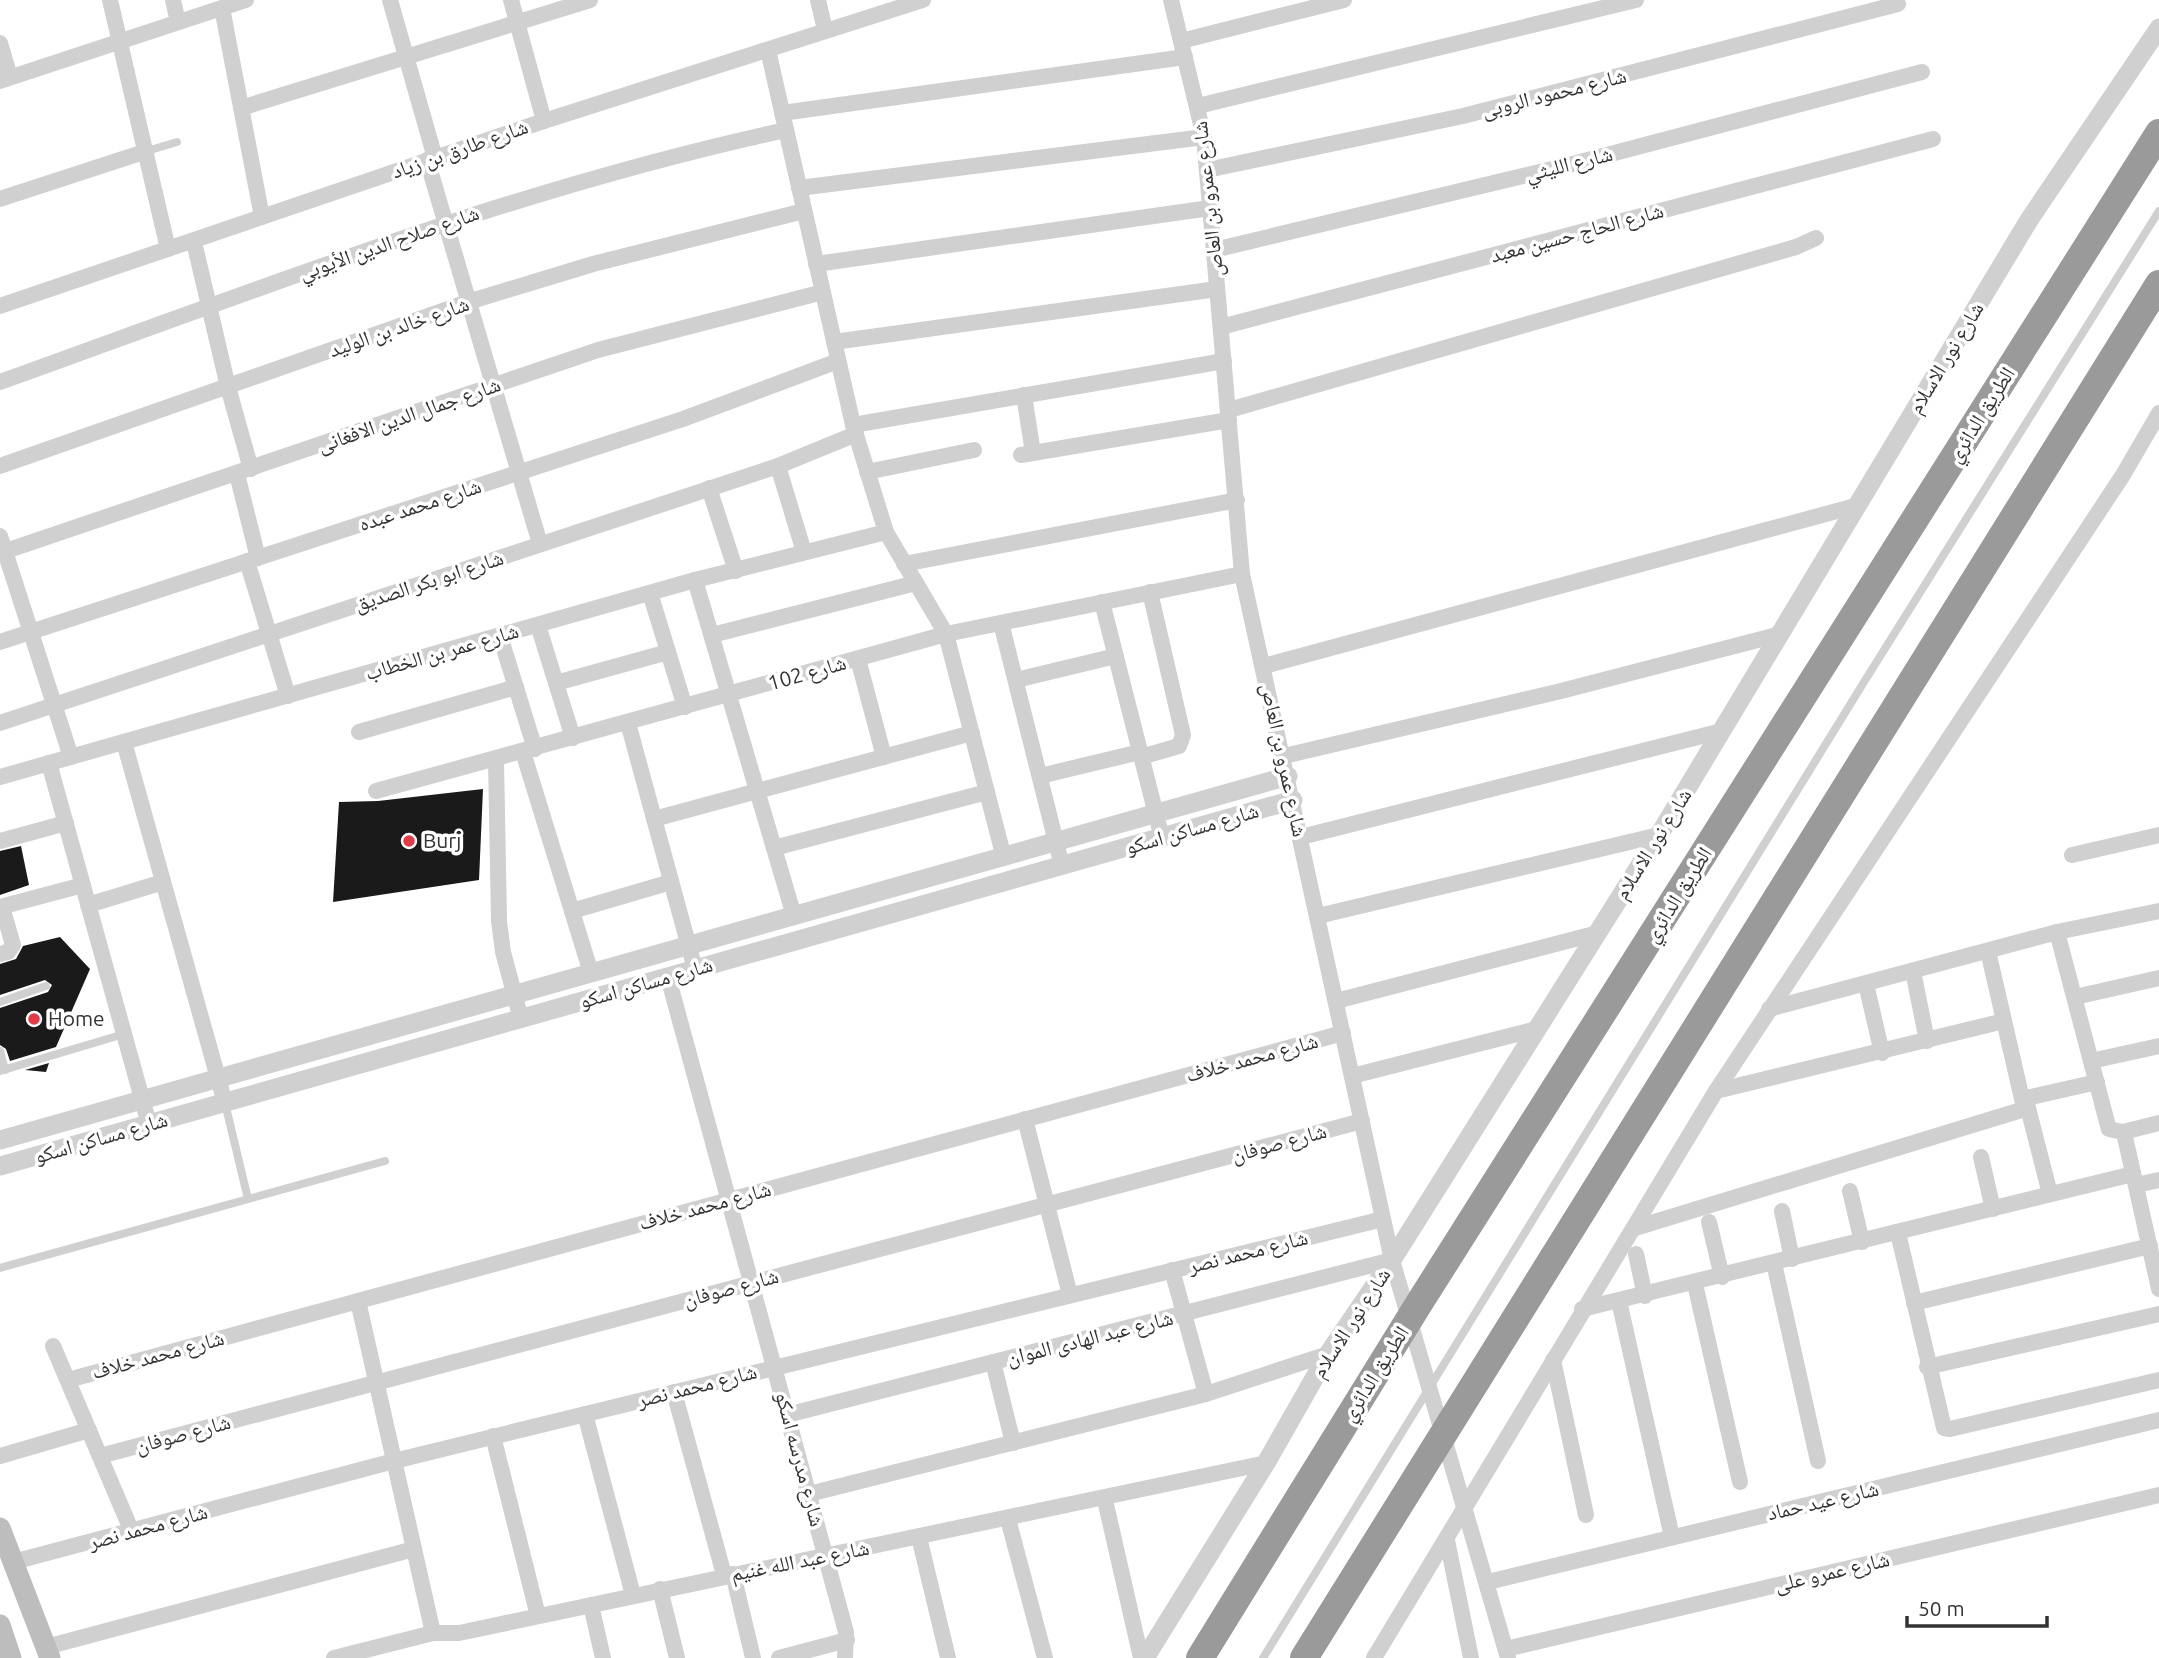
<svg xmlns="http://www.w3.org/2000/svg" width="2159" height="1658" font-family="Ubuntu,'Noto Naskh Arabic',sans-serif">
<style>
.building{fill:#1a1a1a}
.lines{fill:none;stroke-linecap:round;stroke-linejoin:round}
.service{stroke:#d0d0d0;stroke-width:8}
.minor{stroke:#d0d0d0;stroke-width:16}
.tertiary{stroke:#d0d0d0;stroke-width:19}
.secondary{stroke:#bdbdbd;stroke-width:21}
.motorway{stroke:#9a9a9a;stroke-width:28}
.poi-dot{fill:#e63946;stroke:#fff;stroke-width:2.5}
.labels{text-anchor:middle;stroke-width:7;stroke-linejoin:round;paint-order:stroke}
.street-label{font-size:21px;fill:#333;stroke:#fff}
.poi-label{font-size:21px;fill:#333;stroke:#fff;text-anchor:start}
</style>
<rect width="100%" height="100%" fill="#fff"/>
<g class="building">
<path d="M 483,789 L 479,880 L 333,902 L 339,802 L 378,801 Z"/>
<path d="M 21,846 L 29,885 L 0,895 L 0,851 Z"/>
<path d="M 60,937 L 90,969 L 56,1047 L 10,1061 L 6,1049 L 0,1045 L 0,1008 L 48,992 L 52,985 L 45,980 L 0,995 L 0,964 L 16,959 L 23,946 Z"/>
<path d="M 49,1063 L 46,1072 L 25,1070 Z"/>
</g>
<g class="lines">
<g class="service">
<path d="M 147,151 L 177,142"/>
<path d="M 0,1002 L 46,986"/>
<path d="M 0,1051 L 5,1070"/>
<path d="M 0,1071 L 124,1034"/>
<path d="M 225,1103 L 248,1199"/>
<path d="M 0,1268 L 385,1161"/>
<path d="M 1263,1658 L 1864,682 L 2159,211"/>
</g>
<g class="minor">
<path d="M 110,0 L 168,249"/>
<path d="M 173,0 L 178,22"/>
<path d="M 390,0 L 435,158"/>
<path d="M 511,0 L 544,121"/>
<path d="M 818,0 L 825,30"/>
<path d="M 1171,0 L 1204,137 L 1242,574 L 1392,1260 L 1508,1658"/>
<path d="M 222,8 L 262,217"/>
<path d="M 1181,41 L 1344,0"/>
<path d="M 0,43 L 10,77"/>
<path d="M 768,50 L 853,425 L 886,532 L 946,634 L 1004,858"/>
<path d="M 0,81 L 246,0"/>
<path d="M 1198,106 L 1636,0"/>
<path d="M 241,108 L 590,0"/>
<path d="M 782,113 L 1185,57"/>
<path d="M 427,160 L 540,544"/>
<path d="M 1207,170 L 1463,116 L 1898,4"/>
<path d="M 799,188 L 1204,137"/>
<path d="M 0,199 L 147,151"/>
<path d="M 194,242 L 228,387 L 251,469"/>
<path d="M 1214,250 L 1565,166 L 1922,72"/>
<path d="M 816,264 L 1210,208"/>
<path d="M 0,306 L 544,121 L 923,0"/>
<path d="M 1221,327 L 1933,139"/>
<path d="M 834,342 L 1217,289"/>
<path d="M 0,382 C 259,289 516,188 786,130"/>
<path d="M 1024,395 L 1033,453"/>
<path d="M 1229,410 L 1796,247 L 1816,238"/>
<path d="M 853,425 L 1224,361"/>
<path d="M 1021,455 L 1229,420"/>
<path d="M 0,466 L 468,302 L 593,264 L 804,211"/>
<path d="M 778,466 L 804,552"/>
<path d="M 867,472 L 974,450"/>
<path d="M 237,474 L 258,558"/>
<path d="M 709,488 L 736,571"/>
<path d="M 0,536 L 71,757"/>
<path d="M 0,553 L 598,350 L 823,292"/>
<path d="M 247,561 L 288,696"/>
<path d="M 904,564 L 1237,500"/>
<path d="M 695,580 L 794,916"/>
<path d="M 650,593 L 685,707"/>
<path d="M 1102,602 L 1162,838"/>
<path d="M 1001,623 L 1062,866"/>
<path d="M 538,625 L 573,738"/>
<path d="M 712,635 L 916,583"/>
<path d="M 500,636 L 535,749"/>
<path d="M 0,642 L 683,419 L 838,361"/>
<path d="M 858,659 L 884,757"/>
<path d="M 1264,666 L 1859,505"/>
<path d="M 1016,680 L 1116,656"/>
<path d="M 556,683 L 668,652"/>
<path d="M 0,723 L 778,466 L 856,434"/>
<path d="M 628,723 L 695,969"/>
<path d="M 359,732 L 516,687"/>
<path d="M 124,742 L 225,1103"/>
<path d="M 523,752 L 591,973"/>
<path d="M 1284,756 L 1561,691 L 1781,634"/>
<path d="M 1141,757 L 1179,746 L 1183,735 L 1150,592"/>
<path d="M 496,759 L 499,921 L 503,952 L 521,1019"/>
<path d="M 49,763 L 149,1124"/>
<path d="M 1040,776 L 1140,752"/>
<path d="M 0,777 L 695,580 L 886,532"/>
<path d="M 376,791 L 946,634 L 1242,574"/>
<path d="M 654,819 L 972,733"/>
<path d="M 1301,837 L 1722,731"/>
<path d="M 0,841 L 66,823"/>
<path d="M 774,848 L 987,792"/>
<path d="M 2072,855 L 2159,835"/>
<path d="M 88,905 L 163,882"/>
<path d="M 0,907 L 83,885"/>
<path d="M 572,911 L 671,882"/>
<path d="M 1318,916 L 1659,835"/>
<path d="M 2057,932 L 2108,1126 L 2109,1129 L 2123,1132 L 2125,1137 L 2159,1289"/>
<path d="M 1988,951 L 2022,1099 L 2028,1108 L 2050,1194"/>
<path d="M 0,954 L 8,952 L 13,945 L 2,907"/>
<path d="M 1913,971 L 1927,1041"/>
<path d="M 668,977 L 846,1632 L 845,1658"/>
<path d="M 1866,984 L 1882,1053"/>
<path d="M 2075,997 L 2159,978"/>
<path d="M 1336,1001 L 1598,933"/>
<path d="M 1769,1009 L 2057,932 L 2159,911"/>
<path d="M 2091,1061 L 2159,1046"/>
<path d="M 1352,1076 L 1537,1029"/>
<path d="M 1716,1091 L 2004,1021"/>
<path d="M 2022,1099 L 2097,1082"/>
<path d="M 1025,1119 L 1070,1295"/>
<path d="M 2123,1132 L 2159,1123"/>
<path d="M 1981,1157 L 1993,1209"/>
<path d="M 2136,1185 L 2159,1180"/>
<path d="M 1850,1191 L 1862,1242"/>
<path d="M 1782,1211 L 1792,1259"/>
<path d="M 1709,1222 L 1722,1277"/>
<path d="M 1635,1228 L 2028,1108"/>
<path d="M 1898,1233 L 1944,1428 L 1950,1429 L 2159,1380"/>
<path d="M 1636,1254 L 1645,1296"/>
<path d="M 1774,1263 L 1818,1461"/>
<path d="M 1172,1270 L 1206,1394"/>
<path d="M 1695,1284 L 1740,1482"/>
<path d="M 358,1301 L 433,1633"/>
<path d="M 1619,1301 L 1672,1537"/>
<path d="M 1914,1303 L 2150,1246"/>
<path d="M 1582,1309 L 2133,1174"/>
<path d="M 53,1346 L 132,1532"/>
<path d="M 1553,1360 L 1586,1515"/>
<path d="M 993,1362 L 1013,1443"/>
<path d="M 1927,1367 L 2159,1314"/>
<path d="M 68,1380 L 1343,1033"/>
<path d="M 674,1392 L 724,1575"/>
<path d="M 585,1414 L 633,1595"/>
<path d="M 787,1415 L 1392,1260"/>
<path d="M 493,1436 L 538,1616"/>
<path d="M 0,1456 L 89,1430"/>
<path d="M 100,1456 L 1362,1121"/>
<path d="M 809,1494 L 1206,1394 L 1328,1354"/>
<path d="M 1105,1500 L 1141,1658"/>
<path d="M 1008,1519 L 1045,1658"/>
<path d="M 919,1537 L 948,1658"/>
<path d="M 1447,1540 L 1471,1658"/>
<path d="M 13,1562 L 394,1461 L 1383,1219"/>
<path d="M 733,1574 L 753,1658"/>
<path d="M 1488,1582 L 2159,1420"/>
<path d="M 660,1589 L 677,1658"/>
<path d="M 591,1605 L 603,1658"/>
<path d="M 46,1647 L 414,1549"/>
<path d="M 1506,1649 L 2159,1495"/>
<path d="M 334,1658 L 433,1633 L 459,1633 L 1266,1463"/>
<path d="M 779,1658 L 847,1640"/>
<path d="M 1374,1658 L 1716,1091 L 2123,475 L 2159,413"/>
</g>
<g class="tertiary">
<path d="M 0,1140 L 1288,776"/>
<path d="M 0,1166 L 1293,800"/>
<path d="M 1145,1658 L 1266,1463 L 1328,1354 L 1392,1260 L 1659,835 L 2029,220 L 2159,28"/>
</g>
<g class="secondary">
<path d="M 0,1528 L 50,1658"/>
<path d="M 0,1625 L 11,1658"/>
</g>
<g class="motorway">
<path d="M 1200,1658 L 1418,1305 L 2159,133"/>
<path d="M 1304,1658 L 2159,284"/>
</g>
</g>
<g class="poi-dot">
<circle cx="409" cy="841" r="7"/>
<circle cx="34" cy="1019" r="7"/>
</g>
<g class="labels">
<g class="street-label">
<text transform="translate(1554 93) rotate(-14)" y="7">شارع محمود الروبى</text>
<text transform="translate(460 149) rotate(-19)" y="7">شارع طارق بن زياد</text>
<text transform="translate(1569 164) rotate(-14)" y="7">شارع الليثي</text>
<text transform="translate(1208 199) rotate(-96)" y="7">شارع عمرو بن العاص</text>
<text transform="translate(1577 233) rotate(-15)" y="7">شارع الحاج حسين معبد</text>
<text transform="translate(389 243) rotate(-19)" y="7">شارع صلاح الدين الأيوبي</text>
<text transform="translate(399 327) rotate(-19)" y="7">شارع خالد بن الوليد</text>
<text transform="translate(1946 358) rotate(-59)" y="7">شارع نور الاسلام</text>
<text transform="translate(409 415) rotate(-19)" y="7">شارع جمال الدين الافغانى</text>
<text transform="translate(1981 415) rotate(-58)" y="7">الطريق الدائري</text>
<text transform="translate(420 505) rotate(-18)" y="7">شارع محمد عبده</text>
<text transform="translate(429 581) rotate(-18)" y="7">شارع ابو بكر الصديق</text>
<text transform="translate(442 652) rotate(-16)" y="7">شارع عمر بن الخطاب</text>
<text transform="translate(807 673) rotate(-16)" y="7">شارع 102</text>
<text transform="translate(1284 760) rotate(78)" y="7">شارع عمرو بن العاص</text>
<text transform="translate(1192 829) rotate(-16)" y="7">شارع مساكن اسكو</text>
<text transform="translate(1653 844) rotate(-58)" y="7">شارع نور الاسلام</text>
<text transform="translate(1678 895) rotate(-58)" y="7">الطريق الدائري</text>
<text transform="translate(646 983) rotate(-16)" y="7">شارع مساكن اسكو</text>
<text transform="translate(1252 1058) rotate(-15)" y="7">شارع محمد خلاف</text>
<text transform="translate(101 1138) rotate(-16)" y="7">شارع مساكن اسكو</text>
<text transform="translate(1279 1143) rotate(-15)" y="7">شارع صوفان</text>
<text transform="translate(705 1206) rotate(-15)" y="7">شارع محمد خلاف</text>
<text transform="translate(1248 1252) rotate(-14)" y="7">شارع محمد نصر</text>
<text transform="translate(731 1288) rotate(-15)" y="7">شارع صوفان</text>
<text transform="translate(1351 1323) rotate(-57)" y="7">شارع نور الاسلام</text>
<text transform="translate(1090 1338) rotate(-14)" y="7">شارع عبد الهادى الموان</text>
<text transform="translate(158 1355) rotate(-15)" y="7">شارع محمد خلاف</text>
<text transform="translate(1375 1374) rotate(-58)" y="7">الطريق الدائري</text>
<text transform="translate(697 1386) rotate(-14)" y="7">شارع محمد نصر</text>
<text transform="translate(183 1434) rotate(-15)" y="7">شارع صوفان</text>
<text transform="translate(800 1459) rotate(75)" y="7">شارع مدرسه اسكو</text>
<text transform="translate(1823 1501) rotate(-13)" y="7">شارع عيد حماد</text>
<text transform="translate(148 1527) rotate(-15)" y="7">شارع محمد نصر</text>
<text transform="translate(800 1561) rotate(-11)" y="7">شارع عبد الله غنيم</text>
<text transform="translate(1832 1572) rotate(-13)" y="7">شارع عمرو على</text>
</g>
<g class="poi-label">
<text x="423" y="848">Burj</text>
<text x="48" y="1026">Home</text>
</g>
</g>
<path d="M1907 1616v10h140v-10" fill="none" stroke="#333333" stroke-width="3.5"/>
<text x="1918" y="1616" font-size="21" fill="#333333" stroke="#ffffff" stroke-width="5" paint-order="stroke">50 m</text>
</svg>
